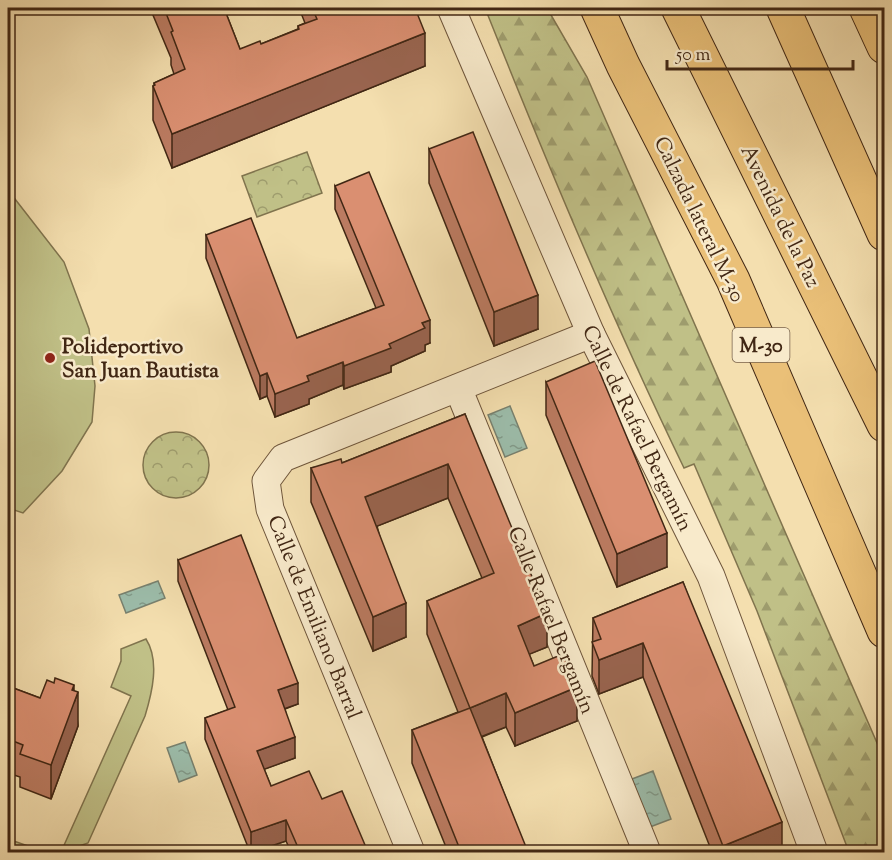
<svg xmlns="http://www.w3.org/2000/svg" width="892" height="860" font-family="'Sorts Mill Goudy',serif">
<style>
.forest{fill:url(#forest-firs);stroke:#80744e;stroke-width:1.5}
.park{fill:url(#park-crowns);stroke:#80744e;stroke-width:1.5}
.garden{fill:#c0c087;stroke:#80744e;stroke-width:1.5}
.water{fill:url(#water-ripples);stroke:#78816f;stroke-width:1.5}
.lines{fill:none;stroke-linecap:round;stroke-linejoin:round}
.street-casing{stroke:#6e553b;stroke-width:29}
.highway-casing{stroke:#412714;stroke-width:35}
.street{stroke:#f8eacb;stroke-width:27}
.highway{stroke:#eac078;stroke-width:33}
.wall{fill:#bb7b61;stroke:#412714;stroke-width:1.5}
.shaded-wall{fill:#99644f;stroke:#412714;stroke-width:1.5}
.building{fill:#da8f71;stroke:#412714;stroke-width:1.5}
.poi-dot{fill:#8f2418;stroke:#f8eacb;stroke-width:2}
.labels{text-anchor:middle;stroke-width:5;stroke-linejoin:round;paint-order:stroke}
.shield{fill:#f8eacb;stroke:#78624b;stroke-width:1.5}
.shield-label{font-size:20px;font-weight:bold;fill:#412714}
.street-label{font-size:21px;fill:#412714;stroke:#f8eacb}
.poi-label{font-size:21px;font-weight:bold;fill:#412714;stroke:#f8eacb;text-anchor:start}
</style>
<defs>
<pattern id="forest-firs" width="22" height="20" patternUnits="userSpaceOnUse" patternTransform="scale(1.5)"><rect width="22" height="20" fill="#c0c087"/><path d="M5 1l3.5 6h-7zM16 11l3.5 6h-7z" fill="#9e9c6d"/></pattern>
<pattern id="park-crowns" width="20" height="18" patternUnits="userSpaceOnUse" patternTransform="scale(1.5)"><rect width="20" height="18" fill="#c0c087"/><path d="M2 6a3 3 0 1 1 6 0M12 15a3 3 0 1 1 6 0" fill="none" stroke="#9e9c6d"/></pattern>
<pattern id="water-ripples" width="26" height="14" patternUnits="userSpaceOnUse" patternTransform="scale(1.5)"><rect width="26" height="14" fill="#9cbdab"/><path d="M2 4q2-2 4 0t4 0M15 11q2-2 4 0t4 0" fill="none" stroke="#819a8a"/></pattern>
</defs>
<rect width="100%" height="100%" fill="#f4dfaf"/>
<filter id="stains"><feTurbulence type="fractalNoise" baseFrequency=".00333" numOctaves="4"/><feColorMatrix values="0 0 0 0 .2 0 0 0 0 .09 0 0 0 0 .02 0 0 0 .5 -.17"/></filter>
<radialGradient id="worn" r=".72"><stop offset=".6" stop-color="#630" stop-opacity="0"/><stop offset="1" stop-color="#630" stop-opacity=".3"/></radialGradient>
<path class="forest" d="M 485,8 L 547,8 L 587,77 L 884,759 L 884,852 L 849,852 L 757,611 L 694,464 L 684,468 C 611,317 547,163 485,8 Z"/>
<g class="park">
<path d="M 307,152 L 322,193 L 257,217 L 242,176 Z"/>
<circle cx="176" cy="465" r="33"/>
</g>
<g class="garden">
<path d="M 8,190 L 64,262 L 89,329 L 95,386 L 92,422 L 62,471 L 23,513 L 8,508 Z"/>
<path d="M 146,639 C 160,661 152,693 145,716 L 88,843 L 79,846 L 77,852 L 61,852 L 131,696 L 111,687 L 121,661 L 121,649 Z"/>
<path d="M 8,839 L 45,852 L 8,852 Z"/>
</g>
<g class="water">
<path d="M 510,406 L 527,448 L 505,457 L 488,415 Z"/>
<path d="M 158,581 L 165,598 L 126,613 L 119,595 Z"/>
<path d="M 185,742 L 197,775 L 179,782 L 167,748 Z"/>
<path d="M 653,771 L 671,819 L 650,827 L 632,779 Z"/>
</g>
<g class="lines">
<defs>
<g id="street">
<path d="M 451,8 L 591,334 L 711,576 L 814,852"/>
<path d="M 458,388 L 647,852"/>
<path d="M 411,852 L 270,509 L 266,481 L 283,458 L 591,334"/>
</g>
<g id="highway">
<path d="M 597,8 L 623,65 L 733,280 L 884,631"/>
<path d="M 678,8 L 884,425"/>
<path d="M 783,8 L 884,234"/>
<path d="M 866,8 L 884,47"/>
</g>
</defs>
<use href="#street" class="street-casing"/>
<use href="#highway" class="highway-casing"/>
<use href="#street" class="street"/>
<use href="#highway" class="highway"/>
</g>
<g class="wall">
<path d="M 150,8 L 224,8 L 240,49 L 261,44 L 298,29 L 298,26 L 305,23 L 299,8 L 415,8 L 425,66 L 172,168 L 153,120 L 153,86 L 154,86 L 154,83 L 174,74 L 171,65 L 171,58 Z"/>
<path d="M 429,149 L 538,329 L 494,346 L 429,183 Z"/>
<path d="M 335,186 L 430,343 L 425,345 L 425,351 L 391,366 L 391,372 L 344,389 L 343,385 L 309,399 L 309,404 L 275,417 L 267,396 L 260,399 L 206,258 L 206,235 L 297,338 L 376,308 L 335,209 Z"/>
<path d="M 546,382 L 667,567 L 617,587 L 546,415 Z"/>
<path d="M 465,414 L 547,647 L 529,654 L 534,666 L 577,721 L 515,746 L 506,727 L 482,737 L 527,852 L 448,852 L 412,763 L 412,730 L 458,712 L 427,634 L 427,601 L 482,578 L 448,498 L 377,526 L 406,637 L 373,651 L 311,502 L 311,468 L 342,463 Z"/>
<path d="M 178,560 L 298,704 L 285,709 L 295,758 L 264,769 L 271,786 L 322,799 L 368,852 L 291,852 L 286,841 L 253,852 L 250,852 L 205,739 L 205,718 L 228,710 L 178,581 Z"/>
<path d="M 683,582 L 782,852 L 712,852 L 643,677 L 599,694 L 592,676 L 593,618 Z"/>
<path d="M 8,686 L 40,698 L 74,691 L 78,726 L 51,799 L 20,787 L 20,777 L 8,773 Z"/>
</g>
<g class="shaded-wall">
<path d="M 425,33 L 425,66 L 172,168 L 172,134 Z"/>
<path d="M 538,295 L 538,329 L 494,346 L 494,312 Z"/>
<path d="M 430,320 L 430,343 L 425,345 L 425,351 L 391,366 L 391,372 L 344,389 L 344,366 L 389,344 L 422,323 Z"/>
<path d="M 343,362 L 343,385 L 309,399 L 309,404 L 275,417 L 275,394 L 307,376 Z"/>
<path d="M 267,373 L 267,396 L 260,399 L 260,376 Z"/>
<path d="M 448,464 L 448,498 L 365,531 L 365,497 Z"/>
<path d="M 667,533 L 667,567 L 617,587 L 617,554 Z"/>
<path d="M 406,603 L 406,637 L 373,651 L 373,617 Z"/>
<path d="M 547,613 L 547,647 L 518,659 L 518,626 Z"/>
<path d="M 643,643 L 643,677 L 599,694 L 599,660 Z"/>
<path d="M 298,683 L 298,704 L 278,711 L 278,690 Z"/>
<path d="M 74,685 L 74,703 L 78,692 L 78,726 L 51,799 L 51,765 Z"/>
<path d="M 577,687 L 577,721 L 515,746 L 515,713 Z"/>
<path d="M 506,693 L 506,727 L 470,741 L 470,708 Z"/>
<path d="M 295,737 L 295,758 L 257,772 L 257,751 Z"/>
<path d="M 286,820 L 286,841 L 253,852 L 251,852 L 251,832 Z"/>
<path d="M 782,822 L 782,852 L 723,852 L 723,846 Z"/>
</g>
<g class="building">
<path d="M 164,8 L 224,8 L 240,49 L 260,41 L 261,44 L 299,29 L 298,26 L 317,19 L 312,8 L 415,8 L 425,33 L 172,134 L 153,86 L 155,85 L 154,83 L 185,69 L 171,32 L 173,31 Z"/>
<path d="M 473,132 L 538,295 L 494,312 L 429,149 Z"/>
<path d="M 369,172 L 430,320 L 422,323 L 425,328 L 389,344 L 391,348 L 344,366 L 343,362 L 307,376 L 309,381 L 275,394 L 267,373 L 260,376 L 206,235 L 251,218 L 297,338 L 384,305 L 335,186 Z"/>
<path d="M 595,361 L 667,533 L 617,554 L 546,382 Z"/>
<path d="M 465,414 L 547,613 L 518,626 L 534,666 L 563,654 L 577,687 L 515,713 L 506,693 L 470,708 L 427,601 L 494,573 L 448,464 L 365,497 L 406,603 L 373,617 L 311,468 L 341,459 L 342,463 Z"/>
<path d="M 241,535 L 298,683 L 278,690 L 295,737 L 257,751 L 271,786 L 309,771 L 322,799 L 342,791 L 368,852 L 300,852 L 286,820 L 251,832 L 205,718 L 235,707 L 178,560 Z"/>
<path d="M 683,582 L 782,822 L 723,846 L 643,643 L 599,660 L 592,642 L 601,639 L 593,618 Z"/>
<path d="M 55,678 L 74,685 L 72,690 L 78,692 L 51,765 L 20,754 L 23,745 L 8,739 L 8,686 L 40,698 L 47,680 L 54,683 Z"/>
<path d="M 470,708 L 528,852 L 461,852 L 412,730 Z"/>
</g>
<circle class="poi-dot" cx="50" cy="358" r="6"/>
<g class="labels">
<rect class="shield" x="732.5" y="328" width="57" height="34" rx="4.5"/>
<g class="shield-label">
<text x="761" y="352">M-30</text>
</g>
<g class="street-label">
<text transform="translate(781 216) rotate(64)" y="7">Avenida de la Paz</text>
<text transform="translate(700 219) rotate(64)" y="7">Calzada lateral M-30</text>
<text transform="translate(638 428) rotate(64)" y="7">Calle de Rafael Bergamín</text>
<text transform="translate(315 617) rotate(68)" y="7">Calle de Emiliano Barral</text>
<text transform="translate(552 620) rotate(68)" y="7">Calle Rafael Bergamín</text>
</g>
<g class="poi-label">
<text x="62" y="353">Polideportivo<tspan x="62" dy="24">San Juan Bautista</tspan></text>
</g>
</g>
<rect width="892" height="860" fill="none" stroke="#f4dfaf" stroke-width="30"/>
<rect x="9" y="9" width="874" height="842" fill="none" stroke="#412714" stroke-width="3"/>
<rect x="15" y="15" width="862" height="830" fill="none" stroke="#412714" stroke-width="1.5"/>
<path d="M667 60v9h186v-9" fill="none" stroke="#412714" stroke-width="3"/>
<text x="676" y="60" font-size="18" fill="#412714" stroke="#f8eacb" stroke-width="4.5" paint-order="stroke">50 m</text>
<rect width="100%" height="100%" filter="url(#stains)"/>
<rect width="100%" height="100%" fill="url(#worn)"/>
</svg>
